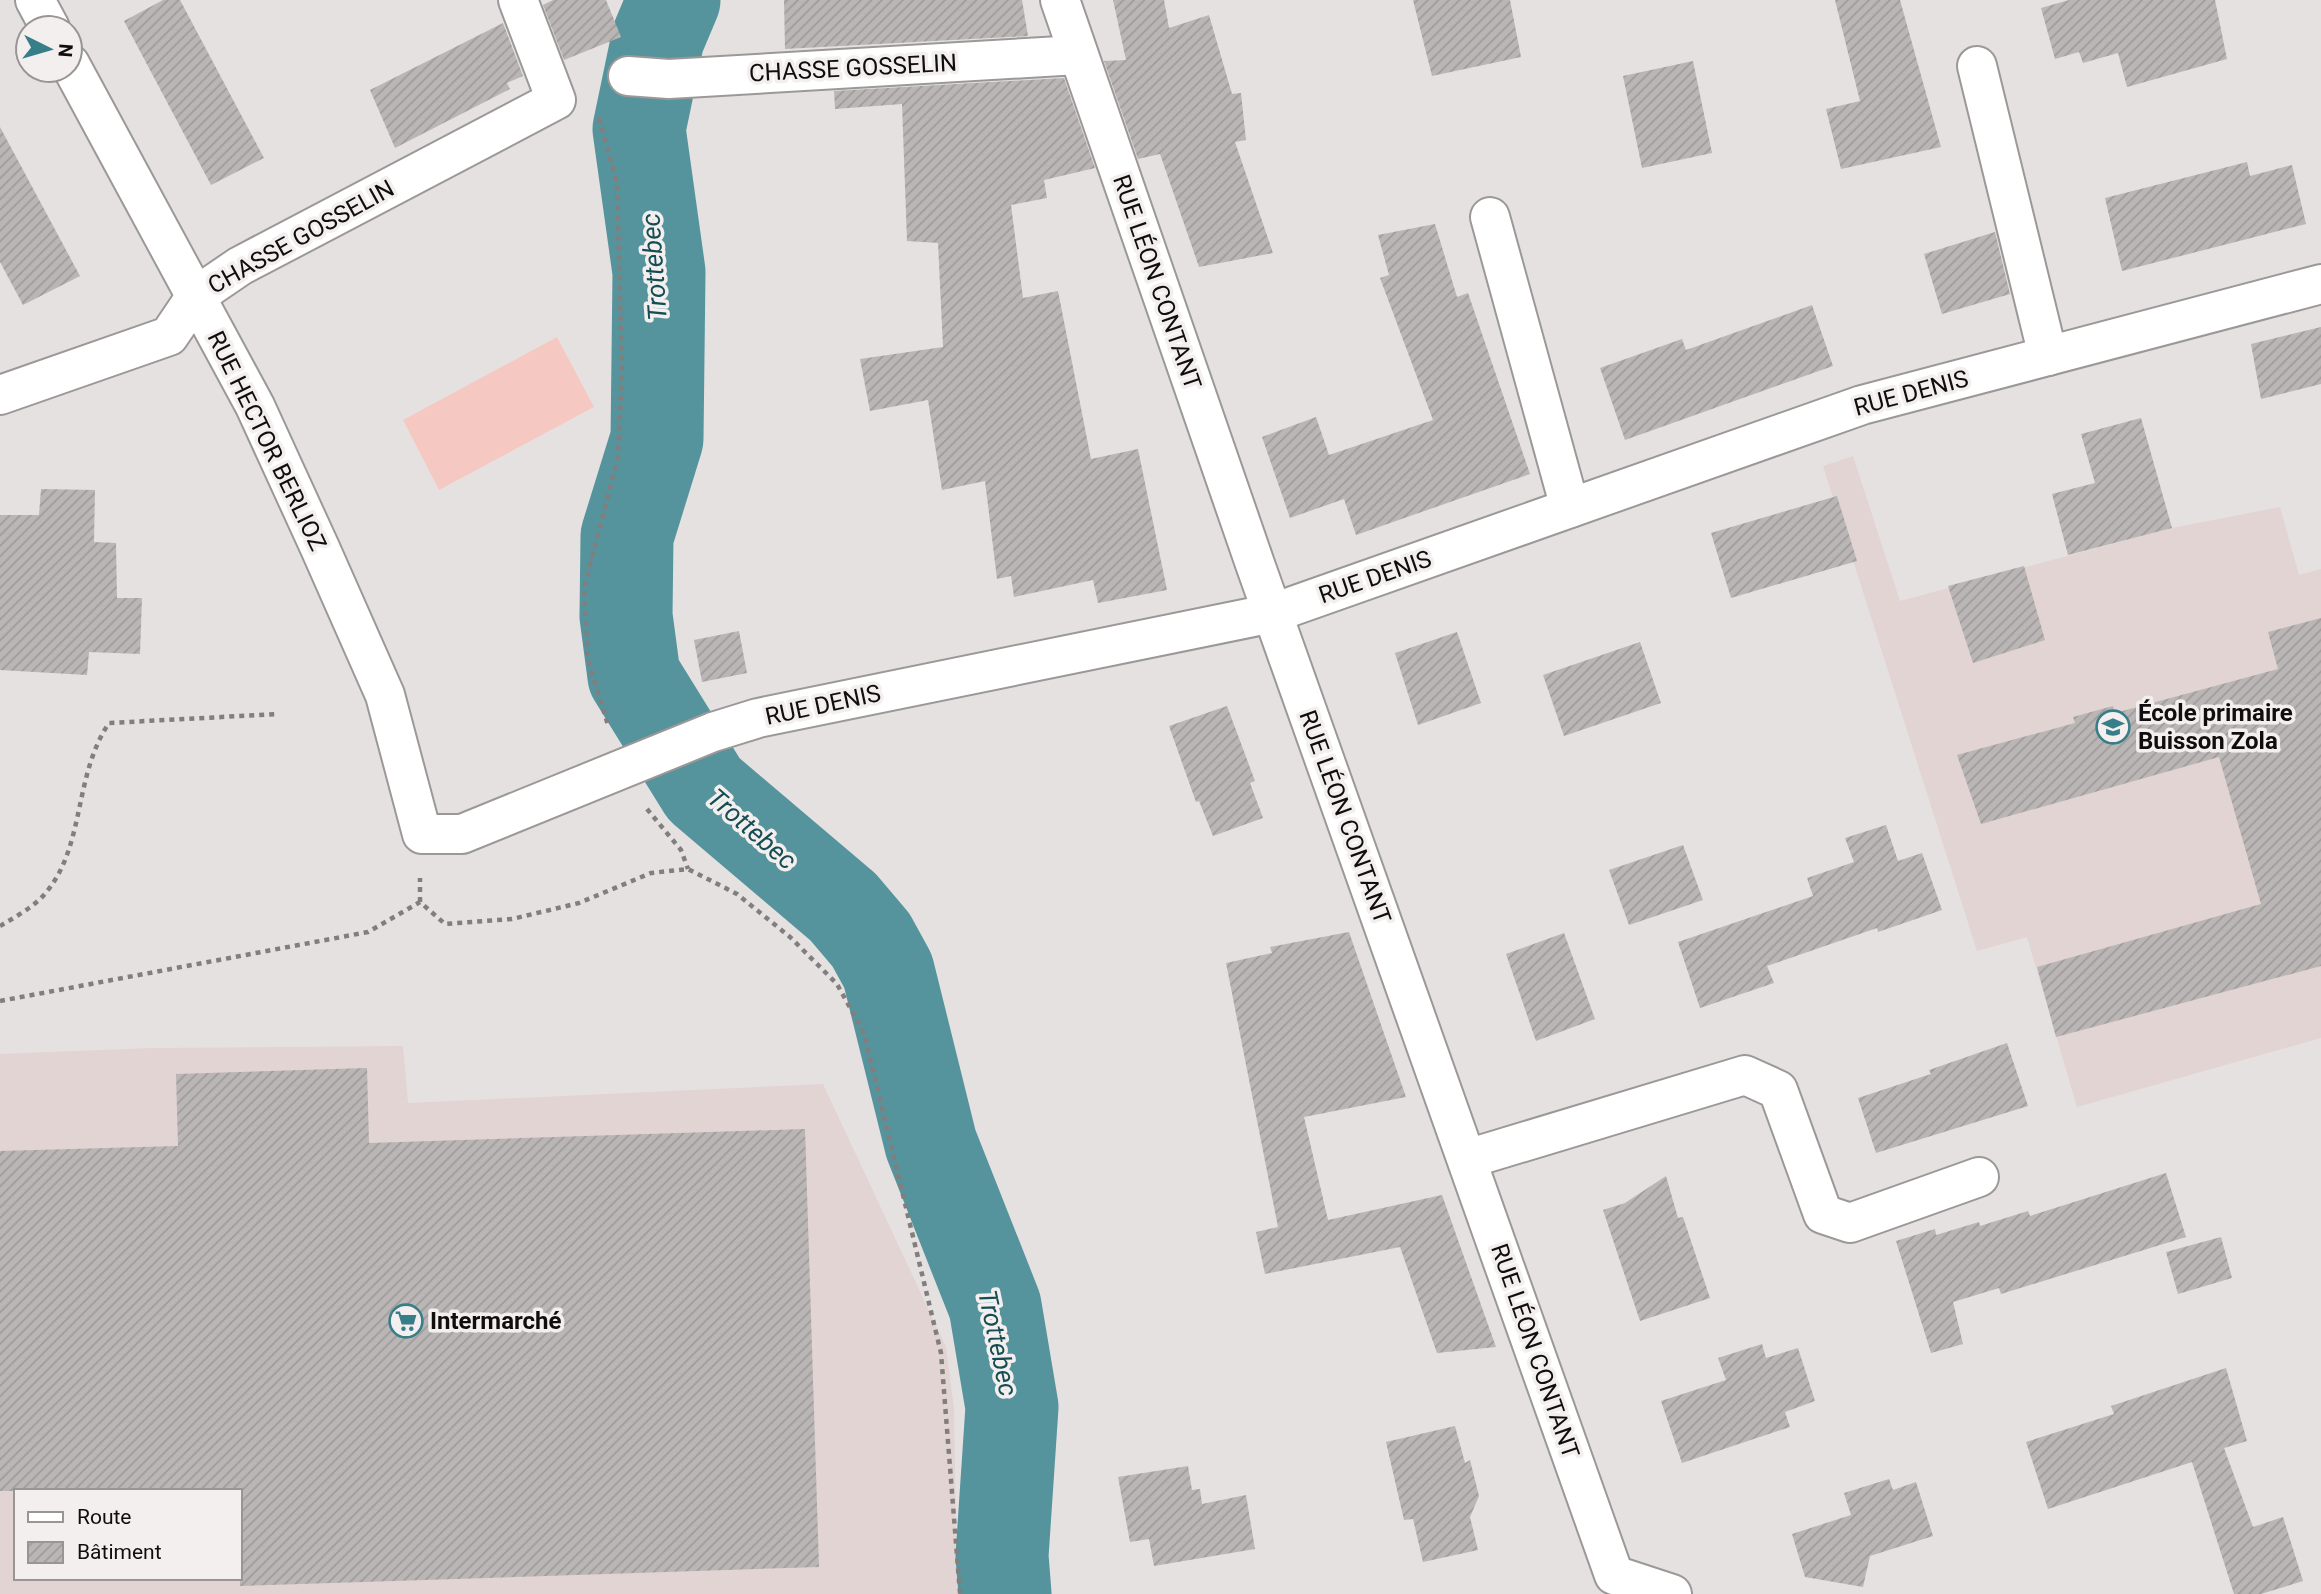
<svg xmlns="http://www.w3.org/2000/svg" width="2321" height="1594" font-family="Roboto,sans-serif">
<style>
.built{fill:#e1d4d2;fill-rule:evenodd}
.pitch{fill:#f5c9c2}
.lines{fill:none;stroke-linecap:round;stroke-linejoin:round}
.river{stroke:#56949d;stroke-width:93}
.building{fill:url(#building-hatch)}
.minor-casing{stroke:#9d9898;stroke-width:42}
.path{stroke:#827e7e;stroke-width:4.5;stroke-dasharray:5 5;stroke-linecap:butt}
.minor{stroke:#fff;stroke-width:38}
.labels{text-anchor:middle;stroke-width:7;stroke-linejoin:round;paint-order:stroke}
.street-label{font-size:24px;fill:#0f0d0d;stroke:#f3efee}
.poi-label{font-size:24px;font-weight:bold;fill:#0f0d0d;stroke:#f3efee;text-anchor:start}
.water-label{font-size:26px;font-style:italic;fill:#154d54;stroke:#f3efee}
</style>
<defs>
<pattern id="building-hatch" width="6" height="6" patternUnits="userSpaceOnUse" patternTransform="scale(1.75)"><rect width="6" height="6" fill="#bab6b5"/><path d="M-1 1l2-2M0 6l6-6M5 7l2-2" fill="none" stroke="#9f9b9a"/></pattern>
</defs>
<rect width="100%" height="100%" fill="#e6e1e1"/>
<g class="built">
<path d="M 1853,456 L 1900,601 L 2172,528 L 2280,507 L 2299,575 L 2321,569 L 2321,1038 L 2077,1107 L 2027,937 L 1977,951 L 1823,466 Z"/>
<path d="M 403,1046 L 408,1103 L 823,1084 L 946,1347 L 954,1408 L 957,1594 L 0,1594 L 0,1054 L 151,1048 ZM 16,1491 L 240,1491 L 240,1578 L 16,1578 Z"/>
</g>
<path class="pitch" d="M 557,337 L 594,407 L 439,490 L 403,420 Z"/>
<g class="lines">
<path class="river" d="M 674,0 L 658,38 L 639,129 L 659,272 L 657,439 L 627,536 L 626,616 L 634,676 L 704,789 L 843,907 L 871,940 L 888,971 L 931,1144 L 995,1306 L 1012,1407 L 1002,1556 L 1005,1594"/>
</g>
<g class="building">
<path d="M 163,0 L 180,0 L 264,158 L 211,185 L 124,21 Z"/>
<path d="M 553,0 L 606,0 L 621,37 L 564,60 L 543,5 Z"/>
<path d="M 784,0 L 1022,0 L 1028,36 L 785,49 Z"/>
<path d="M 1113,0 L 1164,0 L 1169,28 L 1209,15 L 1232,94 L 1241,93 L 1246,140 L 1235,142 L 1273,253 L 1199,267 L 1160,154 L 1138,159 L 1104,61 L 1126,60 Z"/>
<path d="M 1413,0 L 1510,0 L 1521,57 L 1432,76 Z"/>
<path d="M 1835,0 L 1900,0 L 1941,147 L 1841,169 L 1826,109 L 1860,101 Z"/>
<path d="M 2069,0 L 2215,0 L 2227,59 L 2127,87 L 2118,53 L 2083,63 L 2079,52 L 2055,59 L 2041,8 Z"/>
<path d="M 503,23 L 523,76 L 507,83 L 510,89 L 395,148 L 370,90 Z"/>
<path d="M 1693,61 L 1712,153 L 1642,168 L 1623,76 Z"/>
<path d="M 1064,78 L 1095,168 L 1044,180 L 1047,198 L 1011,205 L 1023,298 L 1058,291 L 1091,459 L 1138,449 L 1167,590 L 1098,603 L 1093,580 L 1014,597 L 1011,576 L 997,579 L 985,481 L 942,490 L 928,400 L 870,411 L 860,359 L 943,347 L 938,243 L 907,241 L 902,104 L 835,109 L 834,91 Z"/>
<path d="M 0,127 L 80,276 L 23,305 L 0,262 Z"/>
<path d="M 2247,162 L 2250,176 L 2292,165 L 2306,224 L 2122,271 L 2105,198 Z"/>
<path d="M 1435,224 L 1457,297 L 1468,293 L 1530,474 L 1356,535 L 1344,499 L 1290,518 L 1262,437 L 1316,417 L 1329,455 L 1433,420 L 1380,278 L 1389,275 L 1378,235 Z"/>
<path d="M 1995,232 L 2010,294 L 1942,314 L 1924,254 Z"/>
<path d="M 1812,305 L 1833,366 L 1625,440 L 1600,368 L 1682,339 L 1686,350 Z"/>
<path d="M 2321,327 L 2321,384 L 2261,399 L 2251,344 Z"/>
<path d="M 2141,418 L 2172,528 L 2068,555 L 2052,494 L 2095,483 L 2081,434 Z"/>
<path d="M 41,489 L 95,490 L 94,542 L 116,543 L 117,598 L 142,598 L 140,654 L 89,652 L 87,675 L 0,670 L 0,515 L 39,515 Z"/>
<path d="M 1837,496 L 1857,561 L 1731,598 L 1711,533 Z"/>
<path d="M 2024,566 L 2045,640 L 1973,663 L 1948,586 Z"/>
<path d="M 2321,618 L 2321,966 L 2056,1037 L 2037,967 L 2261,904 L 2219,757 L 1981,824 L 1957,755 L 2075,723 L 2073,717 L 2113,706 L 2115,713 L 2278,669 L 2268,632 Z"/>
<path d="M 739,631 L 747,673 L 702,682 L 694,640 Z"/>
<path d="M 1457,632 L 1481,703 L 1418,725 L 1395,653 Z"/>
<path d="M 1640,642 L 1661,703 L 1564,736 L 1543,675 Z"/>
<path d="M 1227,706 L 1255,781 L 1250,783 L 1263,818 L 1213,836 L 1199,801 L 1196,802 L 1169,726 Z"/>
<path d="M 1886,825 L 1898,861 L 1922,853 L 1942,910 L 1878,932 L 1877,928 L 1767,966 L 1774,983 L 1700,1008 L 1678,942 L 1813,896 L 1807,878 L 1854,862 L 1845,838 Z"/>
<path d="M 1683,845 L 1703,900 L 1629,925 L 1609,870 Z"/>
<path d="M 1349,932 L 1406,1097 L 1304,1117 L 1328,1220 L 1442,1195 L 1496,1347 L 1437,1353 L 1400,1247 L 1265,1274 L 1256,1232 L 1278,1227 L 1226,963 L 1272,953 L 1270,947 Z"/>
<path d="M 1564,933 L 1595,1019 L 1536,1041 L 1506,954 Z"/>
<path d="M 2007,1043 L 2028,1106 L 1876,1153 L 1858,1098 L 1931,1074 L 1929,1070 Z"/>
<path d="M 367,1068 L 369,1143 L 805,1129 L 819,1567 L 240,1586 L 240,1491 L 0,1491 L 0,1151 L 178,1146 L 176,1074 Z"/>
<path d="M 2166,1173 L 2186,1237 L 2001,1294 L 1999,1288 L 1953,1302 L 1963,1344 L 1931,1353 L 1896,1241 L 1935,1229 L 1936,1235 L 1979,1222 L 1980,1226 L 2028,1211 L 2030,1216 Z"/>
<path d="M 1666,1176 L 1678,1218 L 1683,1217 L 1710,1298 L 1640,1321 L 1603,1210 L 1625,1203 Z"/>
<path d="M 2221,1237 L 2232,1278 L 2178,1294 L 2166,1252 Z"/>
<path d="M 1762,1344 L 1766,1358 L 1798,1348 L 1815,1401 L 1785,1412 L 1790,1427 L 1682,1463 L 1661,1401 L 1726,1380 L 1718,1358 Z"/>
<path d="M 2226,1368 L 2247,1441 L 2224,1448 L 2253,1527 L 2283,1517 L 2303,1581 L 2261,1594 L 2234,1594 L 2192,1462 L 2048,1509 L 2026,1442 L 2114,1414 L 2111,1406 Z"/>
<path d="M 1455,1426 L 1465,1463 L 1470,1460 L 1479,1496 L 1470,1517 L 1478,1550 L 1423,1562 L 1413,1519 L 1404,1520 L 1386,1442 Z"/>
<path d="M 1188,1466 L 1192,1490 L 1200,1489 L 1202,1504 L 1246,1495 L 1255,1549 L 1154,1566 L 1149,1539 L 1130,1542 L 1118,1477 Z"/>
<path d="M 1889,1479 L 1893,1490 L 1916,1482 L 1933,1536 L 1870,1556 L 1863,1587 L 1805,1577 L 1792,1534 L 1851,1515 L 1844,1493 Z"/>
</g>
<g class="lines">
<defs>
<g id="minor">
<path d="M 35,0 L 50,28"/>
<path d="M 1060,0 L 1255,564 L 1614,1575 L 1672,1594"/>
<path d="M 70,64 L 255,406 L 320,548 L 385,695 L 422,834 L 462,834 L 713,732 L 758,718 L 1273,613 L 1862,405 L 2321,284"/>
<path d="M 1977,66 L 2048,356"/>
<path d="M 628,76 L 669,79 L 1078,55"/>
<path d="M 1490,217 L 1570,508"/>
<path d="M 0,395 L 169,336 L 196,296 L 240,266 L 556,100 L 518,0"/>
<path d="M 1467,1159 L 1745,1075 L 1778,1090 L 1823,1214 L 1850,1223 L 1979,1177"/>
</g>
</defs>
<use href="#minor" class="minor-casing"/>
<g class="path">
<path d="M 599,118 L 617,183 L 622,367 L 618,457 L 584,588 L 588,660 L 608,725"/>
<path d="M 647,809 L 681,850 L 688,869"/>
<path d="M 420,902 L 420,878"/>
<path d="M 0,926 C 17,916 36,906 48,890 C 85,843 74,775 109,723 L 278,714"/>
<path d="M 0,1001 L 368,932 L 420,902 L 445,924 L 512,919 L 579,903 L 651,873 L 688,869 L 737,894 L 790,937 L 837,984 L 864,1033 L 941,1353 L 960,1594"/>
</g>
<use href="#minor" class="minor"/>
</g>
<defs>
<symbol id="school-ring" viewBox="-11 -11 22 22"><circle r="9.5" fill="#f3efee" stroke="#377e88" stroke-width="1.5"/><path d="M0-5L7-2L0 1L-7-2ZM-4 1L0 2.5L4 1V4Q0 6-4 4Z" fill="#377e88"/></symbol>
<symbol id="supermarket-ring" viewBox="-11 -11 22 22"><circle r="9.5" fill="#f3efee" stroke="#377e88" stroke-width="1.5"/><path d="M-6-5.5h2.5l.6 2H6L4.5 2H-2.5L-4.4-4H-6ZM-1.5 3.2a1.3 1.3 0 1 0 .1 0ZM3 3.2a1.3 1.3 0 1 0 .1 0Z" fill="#377e88"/></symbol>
</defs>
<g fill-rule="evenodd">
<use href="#school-ring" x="2094" y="708" width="38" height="38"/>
<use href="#supermarket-ring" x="387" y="1302" width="38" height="38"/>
</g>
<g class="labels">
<g class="street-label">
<text transform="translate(853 68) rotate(-3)" y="8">CHASSE GOSSELIN</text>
<text transform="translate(301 237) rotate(-29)" y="8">CHASSE GOSSELIN</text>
<text transform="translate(1157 282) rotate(71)" y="8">RUE LÉON CONTANT</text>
<text transform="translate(1911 393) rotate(-15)" y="8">RUE DENIS</text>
<text transform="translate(267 441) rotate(64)" y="8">RUE HECTOR BERLIOZ</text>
<text transform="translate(1375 577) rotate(-19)" y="8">RUE DENIS</text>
<text transform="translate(823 705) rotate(-12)" y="8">RUE DENIS</text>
<text transform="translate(1345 817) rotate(70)" y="8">RUE LÉON CONTANT</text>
<text transform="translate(1535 1351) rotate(71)" y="8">RUE LÉON CONTANT</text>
</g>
<g class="poi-label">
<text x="2138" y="721">École primaire<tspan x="2138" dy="28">Buisson Zola</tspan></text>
<text x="430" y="1329">Intermarché</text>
</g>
<g class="water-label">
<text transform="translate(654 267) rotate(-94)" y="9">Trottebec</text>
<text transform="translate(752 829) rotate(41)" y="9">Trottebec</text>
<text transform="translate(998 1343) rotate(78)" y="9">Trottebec</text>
</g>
</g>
<rect x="14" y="1489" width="228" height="91" fill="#f3efee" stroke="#989594" stroke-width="2"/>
<rect x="28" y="1512" width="35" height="10" fill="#ffffff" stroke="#989594" stroke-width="2"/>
<text x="77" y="1524" font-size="21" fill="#0f0d0d">Route</text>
<rect x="28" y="1542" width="35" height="21" fill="url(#building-hatch)" stroke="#989594" stroke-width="2"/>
<text x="77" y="1559" font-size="21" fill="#0f0d0d">Bâtiment</text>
<g transform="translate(49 49) rotate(95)"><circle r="33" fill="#f3efee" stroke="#989594" stroke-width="2"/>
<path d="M0-5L12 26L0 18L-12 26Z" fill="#377e88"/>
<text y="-10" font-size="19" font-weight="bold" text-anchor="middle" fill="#0f0d0d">N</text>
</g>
</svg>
